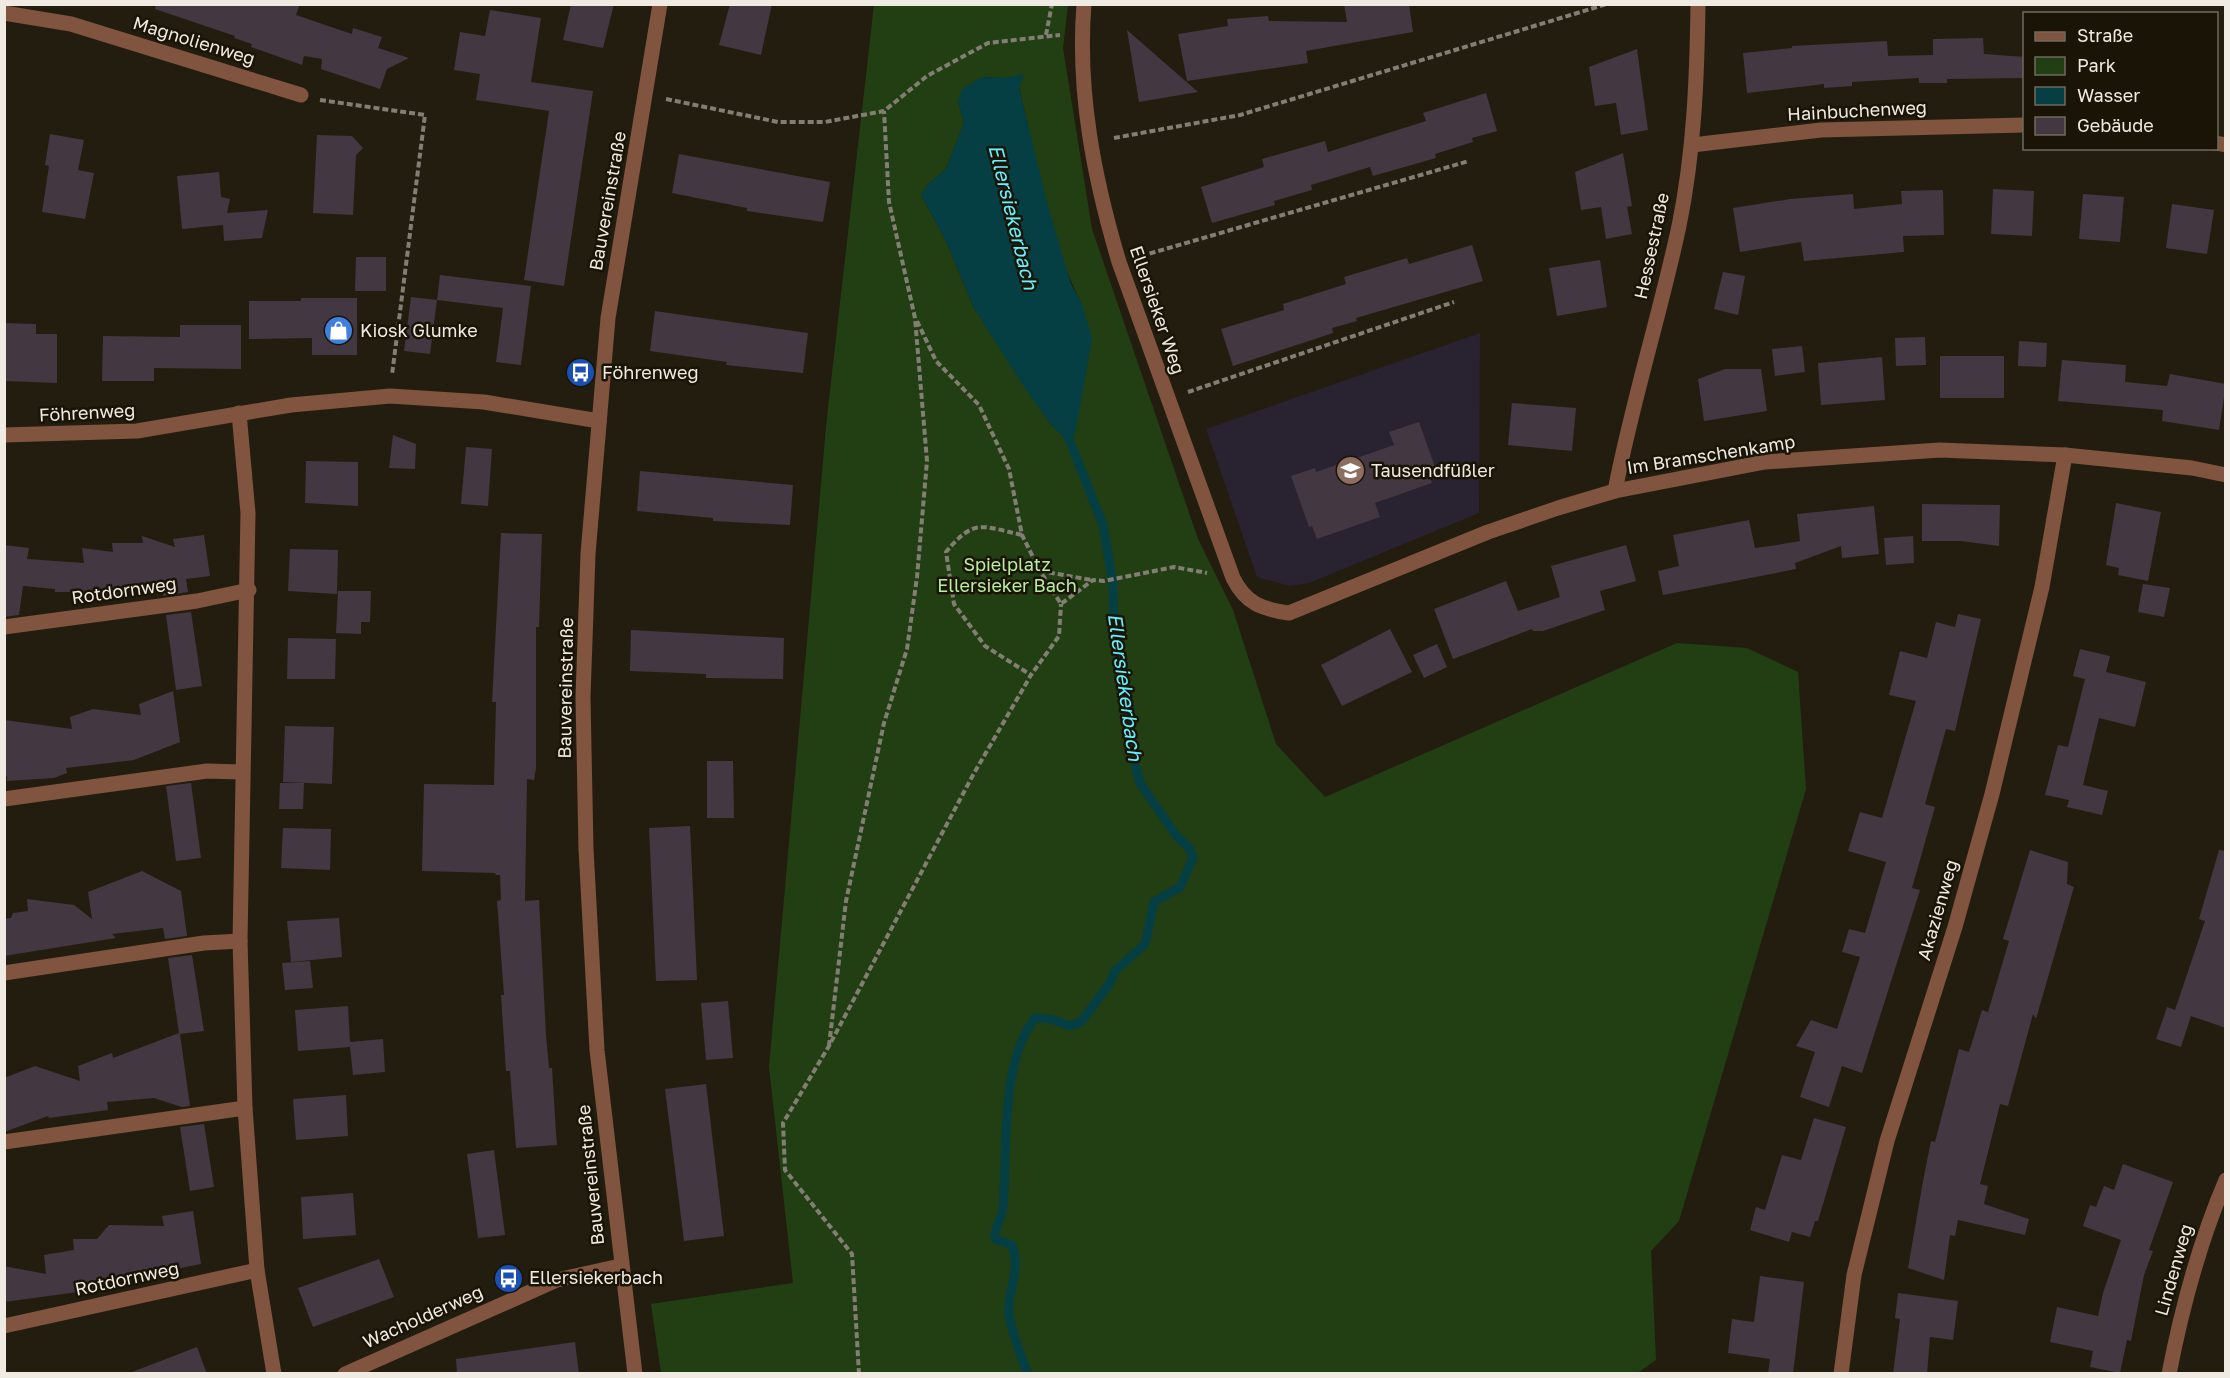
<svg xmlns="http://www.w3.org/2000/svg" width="2230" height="1378" font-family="'Golos Text',sans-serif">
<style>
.education{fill:#282231}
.green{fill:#223f13;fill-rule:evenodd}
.water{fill:#053f44}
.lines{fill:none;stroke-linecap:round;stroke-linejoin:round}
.stream{stroke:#053f44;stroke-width:9}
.building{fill:#433742}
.path{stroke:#837e73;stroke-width:4;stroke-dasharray:6 3;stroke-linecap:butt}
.street{stroke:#81543f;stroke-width:15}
.labels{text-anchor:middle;stroke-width:5;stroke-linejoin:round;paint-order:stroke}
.street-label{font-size:18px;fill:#efebe2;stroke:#1a1407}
.poi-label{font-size:18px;fill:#efebe2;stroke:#1a1407;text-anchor:start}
.park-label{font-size:18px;fill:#b8ef9e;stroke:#1a1407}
.water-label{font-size:20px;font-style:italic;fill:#63f0ff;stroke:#1a1407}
</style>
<rect width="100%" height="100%" fill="#231d10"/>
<path class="education" d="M 1480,333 L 1479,513 L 1309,583 L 1290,586 L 1257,577 L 1206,429 Z"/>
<path class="green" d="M 874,5 L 1068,5 L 1063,48 L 1092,229 L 1198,539 L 1233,610 L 1276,744 L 1325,797 L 1677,643 L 1747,648 L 1798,672 L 1806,789 L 1679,1221 L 1651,1251 L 1656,1360 L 1636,1374 L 661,1373 L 651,1304 L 793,1283 L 769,1067 L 827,417 ZM 982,77 L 1004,78 L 1019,88 C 1036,154 1050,245 1082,304 L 1052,426 L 974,308 L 945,239 L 921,195 L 928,184 L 946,169 L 964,123 L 958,102 Z"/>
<path class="water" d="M 1024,74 L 1019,88 L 1048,206 L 1071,284 L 1082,304 L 1092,339 L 1075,434 L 1068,441 L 1052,426 L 1026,390 L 974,308 L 945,239 L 921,195 L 928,184 L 946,169 L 964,123 L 958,102 L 962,89 L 982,77 L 1004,78 Z"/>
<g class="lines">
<path class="stream" d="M 1028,1374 C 1022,1360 1011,1329 1009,1315 C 1006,1291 1022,1273 1012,1245 L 995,1239 C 993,1231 1002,1218 1003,1208 C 1008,1152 999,1064 1035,1018 L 1051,1019 L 1070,1026 L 1081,1022 L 1110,983 L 1115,971 L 1145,944 L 1154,902 L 1180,887 L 1193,858 L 1190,849 L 1175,834 L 1140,783 L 1127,731 L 1130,708 L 1114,635 L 1113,585 L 1103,525 L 1065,429"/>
</g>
<g class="building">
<path d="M 156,4 L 300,4 L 296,15 L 352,34 L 353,28 L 382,37 L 378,48 L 409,58 L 387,69 L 380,89 L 321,69 L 322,59 L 304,56 L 302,65 L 251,47 L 252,44 L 234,38 L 235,36 L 155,9 Z"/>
<path d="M 571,4 L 614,4 L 603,48 L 563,40 Z"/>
<path d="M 730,4 L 772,4 L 761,55 L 719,45 Z"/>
<path d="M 1344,4 L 1409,4 L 1413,32 L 1306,51 L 1308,63 L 1187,81 L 1178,34 L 1228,26 L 1227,19 L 1268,16 L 1269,21 L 1347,22 Z"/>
<path d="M 490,10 L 541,18 L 531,82 L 593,91 L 564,286 L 524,280 L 549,111 L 476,100 L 480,74 L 454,70 L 460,32 L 485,36 Z"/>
<path d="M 1127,30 L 1198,92 L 1139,102 Z"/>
<path d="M 1983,38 L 1984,54 L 2025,57 L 2025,78 L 1947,79 L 1947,83 L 1919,83 L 1919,78 L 1852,82 L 1852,86 L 1824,88 L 1824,84 L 1747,93 L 1743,53 L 1792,48 L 1792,46 L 1887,41 L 1888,56 L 1933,55 L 1933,39 Z"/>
<path d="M 1637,49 L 1648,130 L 1621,135 L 1616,103 L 1595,106 L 1589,67 Z"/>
<path d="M 1486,93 L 1497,131 L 1472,138 L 1473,142 L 1435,154 L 1436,158 L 1373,176 L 1370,167 L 1311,185 L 1312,190 L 1274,201 L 1275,205 L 1212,223 L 1201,187 L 1264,167 L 1262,159 L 1325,141 L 1328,152 L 1426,121 L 1423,113 Z"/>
<path d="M 50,134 L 84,140 L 78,170 L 94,173 L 85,219 L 42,212 L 49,166 L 45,165 Z"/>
<path d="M 317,135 L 352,136 L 363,148 L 356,155 L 353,215 L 313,213 Z"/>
<path d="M 1623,153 L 1632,206 L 1627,207 L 1632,234 L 1606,239 L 1601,207 L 1581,210 L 1575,172 Z"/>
<path d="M 679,154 L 830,182 L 823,222 L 747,211 L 747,208 L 672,193 Z"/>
<path d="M 219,172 L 221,197 L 230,199 L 227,213 L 268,210 L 262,238 L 224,241 L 223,225 L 182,229 L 177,176 Z"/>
<path d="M 1993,189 L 2034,191 L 2032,236 L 1991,234 Z"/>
<path d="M 1943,190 L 1944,235 L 1903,236 L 1904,252 L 1804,261 L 1801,242 L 1740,252 L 1733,208 L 1790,199 L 1853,194 L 1854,209 L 1902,204 L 1901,191 Z"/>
<path d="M 2083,194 L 2124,197 L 2120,242 L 2079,239 Z"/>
<path d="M 2172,204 L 2214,210 L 2207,254 L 2166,248 Z"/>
<path d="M 1472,245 L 1483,281 L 1356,318 L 1357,321 L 1332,328 L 1333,333 L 1233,366 L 1221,329 L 1284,310 L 1283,304 L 1346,284 L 1344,277 L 1407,258 L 1409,264 Z"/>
<path d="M 356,257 L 386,257 L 386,291 L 355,291 Z"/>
<path d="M 1600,260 L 1607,307 L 1557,316 L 1549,268 Z"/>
<path d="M 1723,272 L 1745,276 L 1738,315 L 1714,309 Z"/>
<path d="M 440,275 L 531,286 L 521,365 L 496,362 L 503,308 L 437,300 Z"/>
<path d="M 411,297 L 437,300 L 430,354 L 404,351 Z"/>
<path d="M 301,298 L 357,298 L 357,355 L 312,355 L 312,338 L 249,339 L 249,301 L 301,301 Z"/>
<path d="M 655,311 L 808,333 L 803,373 L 726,365 L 727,362 L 650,351 Z"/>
<path d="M 4,323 L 36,324 L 36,334 L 57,334 L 57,383 L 4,381 Z"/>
<path d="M 180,325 L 241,325 L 241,369 L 154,368 L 154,381 L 102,381 L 103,336 L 180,337 Z"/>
<path d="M 1925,337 L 1926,365 L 1896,366 L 1895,338 Z"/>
<path d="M 2019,341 L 2047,343 L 2046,367 L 2018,366 Z"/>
<path d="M 1802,346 L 1805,372 L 1775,376 L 1772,349 Z"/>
<rect x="1940" y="356" width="64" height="42"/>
<path d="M 1882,357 L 1885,400 L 1821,405 L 1818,363 Z"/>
<path d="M 2062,360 L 2126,365 L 2125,382 L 2167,386 L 2170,374 L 2226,384 L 2219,430 L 2162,421 L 2163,410 L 2058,401 Z"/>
<path d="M 1725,369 L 1761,369 L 1767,411 L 1704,421 L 1698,379 Z"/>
<path d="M 1512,403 L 1576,408 L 1572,451 L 1508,445 Z"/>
<path d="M 1419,422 L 1435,467 L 1427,470 L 1432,483 L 1375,503 L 1380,517 L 1317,539 L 1312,526 L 1309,527 L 1291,476 L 1315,468 L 1316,472 L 1394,445 L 1389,432 Z"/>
<path d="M 393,435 L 416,444 L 415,469 L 389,468 Z"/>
<path d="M 466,447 L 492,449 L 488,506 L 461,504 Z"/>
<path d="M 306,461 L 358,462 L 358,506 L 305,503 Z"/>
<path d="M 640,471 L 793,485 L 790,525 L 713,521 L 713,518 L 637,511 Z"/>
<path d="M 2116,503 L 2161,512 L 2148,581 L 2118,575 L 2119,568 L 2106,565 Z"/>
<path d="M 1922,504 L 2000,505 L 1999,546 L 1961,541 L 1922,541 Z"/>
<path d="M 1874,506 L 1879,554 L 1842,558 L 1841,546 L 1795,563 L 1796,569 L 1663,595 L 1658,571 L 1679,566 L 1673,535 L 1749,520 L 1755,548 L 1777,545 L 1800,541 L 1797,514 Z"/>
<path d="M 501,533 L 542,534 L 539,627 L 536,627 L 536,768 L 534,780 L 527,779 L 525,901 L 539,900 L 546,1035 L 549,1068 L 552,1068 L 556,1133 L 557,1145 L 516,1148 L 510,1071 L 506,1071 L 501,995 L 504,995 L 497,901 L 501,900 L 500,875 L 496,875 L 495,873 L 422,871 L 424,784 L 494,785 L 496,702 L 492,702 Z"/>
<path d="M 204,535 L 210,576 L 186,579 L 188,592 L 163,596 L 162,587 L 89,598 L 88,593 L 72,595 L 71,592 L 55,592 L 55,589 L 23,586 L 19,615 L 4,617 L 4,545 L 29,548 L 27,559 L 84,563 L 82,548 L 113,552 L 112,543 L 143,543 L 142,536 L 175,547 L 173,539 Z"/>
<path d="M 1913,536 L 1914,563 L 1886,565 L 1884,538 Z"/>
<path d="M 1626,545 L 1636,581 L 1600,591 L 1605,610 L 1543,631 L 1533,631 L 1532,629 L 1453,659 L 1434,609 L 1506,581 L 1518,611 L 1560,597 L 1551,566 Z"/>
<path d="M 290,549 L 338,550 L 337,594 L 288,591 Z"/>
<path d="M 2143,584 L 2170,588 L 2164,617 L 2138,612 Z"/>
<path d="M 338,591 L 371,591 L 370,622 L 361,622 L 361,634 L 336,633 Z"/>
<path d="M 191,612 L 202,686 L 176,690 L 166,615 Z"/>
<path d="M 1958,614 L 1981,619 L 1955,731 L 1946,729 L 1925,804 L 1935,807 L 1912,888 L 1920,890 L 1862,1073 L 1842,1066 L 1829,1107 L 1800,1097 L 1815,1052 L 1796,1046 L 1811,1020 L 1837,1029 L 1860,957 L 1842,952 L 1849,929 L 1865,933 L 1886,862 L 1848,851 L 1860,812 L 1882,818 L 1916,701 L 1889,695 L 1900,651 L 1927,658 L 1936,622 L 1955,627 Z"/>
<path d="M 1390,629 L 1412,672 L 1342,706 L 1321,665 Z"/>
<path d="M 631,630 L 784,638 L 783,679 L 706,678 L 706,674 L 630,671 Z"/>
<path d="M 288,638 L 336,639 L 335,679 L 287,679 Z"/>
<path d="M 1437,644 L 1447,667 L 1424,678 L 1413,655 Z"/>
<path d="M 2080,649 L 2110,656 L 2106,672 L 2146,682 L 2135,727 L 2099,718 L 2083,785 L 2108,791 L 2102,815 L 2067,807 L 2069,800 L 2045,795 L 2058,745 L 2068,747 L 2085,679 L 2073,676 Z"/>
<path d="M 173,691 L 180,742 L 134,760 L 66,768 L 67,773 L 54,778 L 7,781 L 7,776 L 4,776 L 4,720 L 72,729 L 70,717 L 93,709 L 141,715 L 139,704 Z"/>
<path d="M 285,726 L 334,727 L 332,784 L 283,782 Z"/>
<path d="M 707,761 L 733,761 L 734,818 L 707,818 Z"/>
<path d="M 191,783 L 201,858 L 176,861 L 166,786 Z"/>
<path d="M 280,783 L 304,783 L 303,809 L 279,809 Z"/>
<path d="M 690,826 L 697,980 L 656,981 L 649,828 Z"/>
<path d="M 283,828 L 331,829 L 330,870 L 281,868 Z"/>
<path d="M 2030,850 L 2068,862 L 2067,884 L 2074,887 L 2036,1019 L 2033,1014 L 2008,1106 L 2000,1104 L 1980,1184 L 1988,1186 L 1984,1204 L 2029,1219 L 2025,1235 L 1958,1220 L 1955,1236 L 1950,1235 L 1944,1280 L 1908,1268 L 1923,1181 L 1931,1141 L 1935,1142 L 1959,1049 L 1969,1052 L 1982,1010 L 1988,1012 L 2009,941 L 2003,939 Z"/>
<path d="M 2219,850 L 2226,851 L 2226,1028 L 2191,1016 L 2181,1047 L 2156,1039 L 2167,1007 L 2175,1010 L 2205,921 L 2199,919 Z"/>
<path d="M 142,871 L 181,891 L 187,936 L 165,939 L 163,928 L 112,934 L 116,938 L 4,956 L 4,919 L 11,918 L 13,913 L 28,911 L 27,899 L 74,905 L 92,919 L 88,892 Z"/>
<path d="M 339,918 L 342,957 L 291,962 L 287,921 Z"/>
<path d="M 192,955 L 204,1031 L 180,1034 L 190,1106 L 182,1107 L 154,1098 L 107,1102 L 108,1110 L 49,1118 L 48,1116 L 4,1132 L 4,1078 L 35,1066 L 80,1081 L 78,1066 L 112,1053 L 113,1058 L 179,1033 L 168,958 Z"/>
<path d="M 310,961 L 313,988 L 285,990 L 282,963 Z"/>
<path d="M 728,1001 L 733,1058 L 706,1060 L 701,1003 Z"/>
<path d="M 348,1006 L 350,1042 L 383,1039 L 385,1072 L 353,1075 L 350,1047 L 298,1051 L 295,1010 Z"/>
<path d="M 706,1084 L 724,1236 L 684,1241 L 665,1089 Z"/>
<path d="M 346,1095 L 348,1136 L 296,1140 L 293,1099 Z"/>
<path d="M 1814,1118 L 1846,1127 L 1818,1221 L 1815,1221 L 1810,1237 L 1792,1232 L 1789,1242 L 1750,1230 L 1756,1207 L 1765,1210 L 1782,1155 L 1801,1160 Z"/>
<path d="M 204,1124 L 214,1187 L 190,1191 L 180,1127 Z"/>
<path d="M 494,1150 L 505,1235 L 478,1238 L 467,1154 Z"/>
<path d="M 2123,1164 L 2173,1182 L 2149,1250 L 2153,1251 L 2144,1275 L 2131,1341 L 2127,1340 L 2120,1373 L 2090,1367 L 2093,1351 L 2050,1342 L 2057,1307 L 2098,1316 L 2103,1293 L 2121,1240 L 2083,1226 L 2090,1205 L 2096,1207 L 2104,1186 L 2114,1190 Z"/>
<path d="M 353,1193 L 356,1235 L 303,1239 L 301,1197 Z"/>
<path d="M 193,1211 L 201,1264 L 110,1282 L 110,1284 L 100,1286 L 100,1289 L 4,1302 L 4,1266 L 46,1274 L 44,1255 L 74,1250 L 73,1239 L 97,1239 L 109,1225 L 164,1226 L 162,1216 Z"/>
<path d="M 379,1259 L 394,1297 L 313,1327 L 298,1288 Z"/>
<path d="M 1760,1276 L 1804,1282 L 1793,1374 L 1768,1374 L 1770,1359 L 1728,1353 L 1732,1319 L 1754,1322 Z"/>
<path d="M 1898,1293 L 1958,1301 L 1953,1340 L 1930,1337 L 1927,1374 L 1893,1374 L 1900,1319 L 1895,1318 Z"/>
<path d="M 575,1342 L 579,1374 L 457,1374 L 456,1359 Z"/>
<path d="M 197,1347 L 207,1374 L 133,1374 L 132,1372 Z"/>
</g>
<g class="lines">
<g class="path">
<path d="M 1046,35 L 1052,4"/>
<path d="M 666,99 L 778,122 L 825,122 L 884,111 L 927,76 L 988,43 L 1060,35"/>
<path d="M 320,100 L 425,115 L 392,375"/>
<path d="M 1114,138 L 1240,115 L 1607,4"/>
<path d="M 1141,256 L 1469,161"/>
<path d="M 917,321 L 936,361 L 979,405 L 1009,469 L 1022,535 L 1040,571 L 1061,604 L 1093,580 L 1104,581 L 1174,567 L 1207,573"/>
<path d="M 1188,392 L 1454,302"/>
<path d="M 1022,535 C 982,526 974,518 946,552 L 954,604 L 985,646 L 1031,675"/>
<path d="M 1040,571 L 1092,580"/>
<path d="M 829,1046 L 846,901 L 884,723 L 907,649 L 917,577 L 927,461 L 915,318 L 889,202 L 884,111"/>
<path d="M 859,1374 L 852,1254 L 785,1170 L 783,1123 L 829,1046 L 973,775 L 1031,675 L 1059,636 L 1061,604"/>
</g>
<g class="street">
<path d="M 1084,4 C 1077,92 1094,178 1119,262 L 1233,578 C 1246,604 1262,609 1289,613 L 1488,532 L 1558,508 L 1615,491 L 1765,462 L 1940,450 L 2065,455 L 2192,468 L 2226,475"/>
<path d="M 4,13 L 71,24 L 301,95"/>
<path d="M 2216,143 L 2226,145"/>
<path d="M 1692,145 L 1821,130 L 2024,125"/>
<path d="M 239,413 L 248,513 L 240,941 L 245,1108 L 257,1270 L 274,1374"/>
<path d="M 4,435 L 137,431 L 291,405 L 390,396 L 484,402 L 599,421"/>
<path d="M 1615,491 C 1632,402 1660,315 1679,226 C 1694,153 1697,79 1698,4"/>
<path d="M 4,627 L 197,601 L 249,590"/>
<path d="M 4,799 L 207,771 L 242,772"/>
<path d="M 4,973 L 204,943 L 240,941"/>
<path d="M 4,1142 L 245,1108"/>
<path d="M 4,1326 L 257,1270"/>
<path d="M 345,1374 L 557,1280 L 620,1266"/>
<path d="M 635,1374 L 597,1050 L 586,849 L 583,697 L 588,554 L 608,318 L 660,4"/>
<path d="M 1841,1374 L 1854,1275 L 1887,1141 L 1955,927 L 1992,794 L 2042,587 L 2065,455"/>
<path d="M 2169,1374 C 2182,1307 2199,1243 2226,1180"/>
</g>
</g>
<defs>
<symbol id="shop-disc" viewBox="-11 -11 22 22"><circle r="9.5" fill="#3f7fe0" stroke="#1a1407"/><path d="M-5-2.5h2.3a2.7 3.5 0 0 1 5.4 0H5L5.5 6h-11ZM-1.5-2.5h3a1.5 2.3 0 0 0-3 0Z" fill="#fff"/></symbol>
<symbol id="bus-disc" viewBox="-11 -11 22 22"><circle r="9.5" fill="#1a4fb4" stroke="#1a1407"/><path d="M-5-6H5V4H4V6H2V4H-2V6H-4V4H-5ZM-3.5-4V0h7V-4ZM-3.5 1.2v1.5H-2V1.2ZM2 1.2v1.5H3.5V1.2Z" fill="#fff"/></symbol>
<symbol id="school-disc" viewBox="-11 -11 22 22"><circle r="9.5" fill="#8d6e63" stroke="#1a1407"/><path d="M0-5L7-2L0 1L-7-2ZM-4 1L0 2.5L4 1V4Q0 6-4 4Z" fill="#fff"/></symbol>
</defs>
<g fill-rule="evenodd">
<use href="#shop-disc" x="322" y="314" width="33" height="33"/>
<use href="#bus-disc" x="564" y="356" width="33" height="33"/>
<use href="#school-disc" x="1334" y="454" width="33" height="33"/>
<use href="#bus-disc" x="492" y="1262" width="33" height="33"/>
</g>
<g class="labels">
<g class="street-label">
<text transform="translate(194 41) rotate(17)" y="6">Magnolienweg</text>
<text transform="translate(1857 111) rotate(-3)" y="6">Hainbuchenweg</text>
<text transform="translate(608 201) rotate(-80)" y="6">Bauvereinstraße</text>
<text transform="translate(1652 246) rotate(-78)" y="6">Hessestraße</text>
<text transform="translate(1157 310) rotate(71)" y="6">Ellersieker Weg</text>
<text transform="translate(87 413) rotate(-3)" y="6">Föhrenweg</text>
<text transform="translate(1711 455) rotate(-9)" y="6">Im Bramschenkamp</text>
<text transform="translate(124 591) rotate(-8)" y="6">Rotdornweg</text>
<text transform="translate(566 688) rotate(-89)" y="6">Bauvereinstraße</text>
<text transform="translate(1938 910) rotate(-74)" y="6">Akazienweg</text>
<text transform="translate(591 1175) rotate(-96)" y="6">Bauvereinstraße</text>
<text transform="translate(2174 1270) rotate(-74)" y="6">Lindenweg</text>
<text transform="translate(127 1279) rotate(-12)" y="6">Rotdornweg</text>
<text transform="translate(423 1317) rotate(-24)" y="6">Wacholderweg</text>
</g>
<g class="poi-label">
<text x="360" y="337">Kiosk Glumke</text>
<text x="602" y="379">Föhrenweg</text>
<text x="1371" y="477">Tausendfüßler</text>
<text x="529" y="1284">Ellersiekerbach</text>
</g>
<g class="park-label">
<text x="1007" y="571">Spielplatz<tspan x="1007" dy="21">Ellersieker Bach</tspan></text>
</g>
<g class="water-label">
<text transform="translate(1013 217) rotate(76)" y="7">Ellersiekerbach</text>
<text transform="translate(1125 687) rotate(82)" y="7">Ellersiekerbach</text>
</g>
</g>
<rect width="2230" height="1378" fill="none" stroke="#efebe2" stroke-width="12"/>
<rect x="2023" y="12" width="195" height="138" fill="#1a1407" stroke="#6f6a5f" stroke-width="1.5"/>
<rect x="2035" y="32" width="30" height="9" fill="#81543f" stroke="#6f6a5f" stroke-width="1.5"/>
<text x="2077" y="42" font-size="18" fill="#efebe2">Straße</text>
<rect x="2035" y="57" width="30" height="18" fill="#223f13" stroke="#6f6a5f" stroke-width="1.5"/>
<text x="2077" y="72" font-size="18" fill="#efebe2">Park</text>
<rect x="2035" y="87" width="30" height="18" fill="#053f44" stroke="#6f6a5f" stroke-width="1.5"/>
<text x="2077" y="102" font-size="18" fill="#efebe2">Wasser</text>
<rect x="2035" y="117" width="30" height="18" fill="#433742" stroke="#6f6a5f" stroke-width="1.5"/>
<text x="2077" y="132" font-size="18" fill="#efebe2">Gebäude</text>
</svg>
